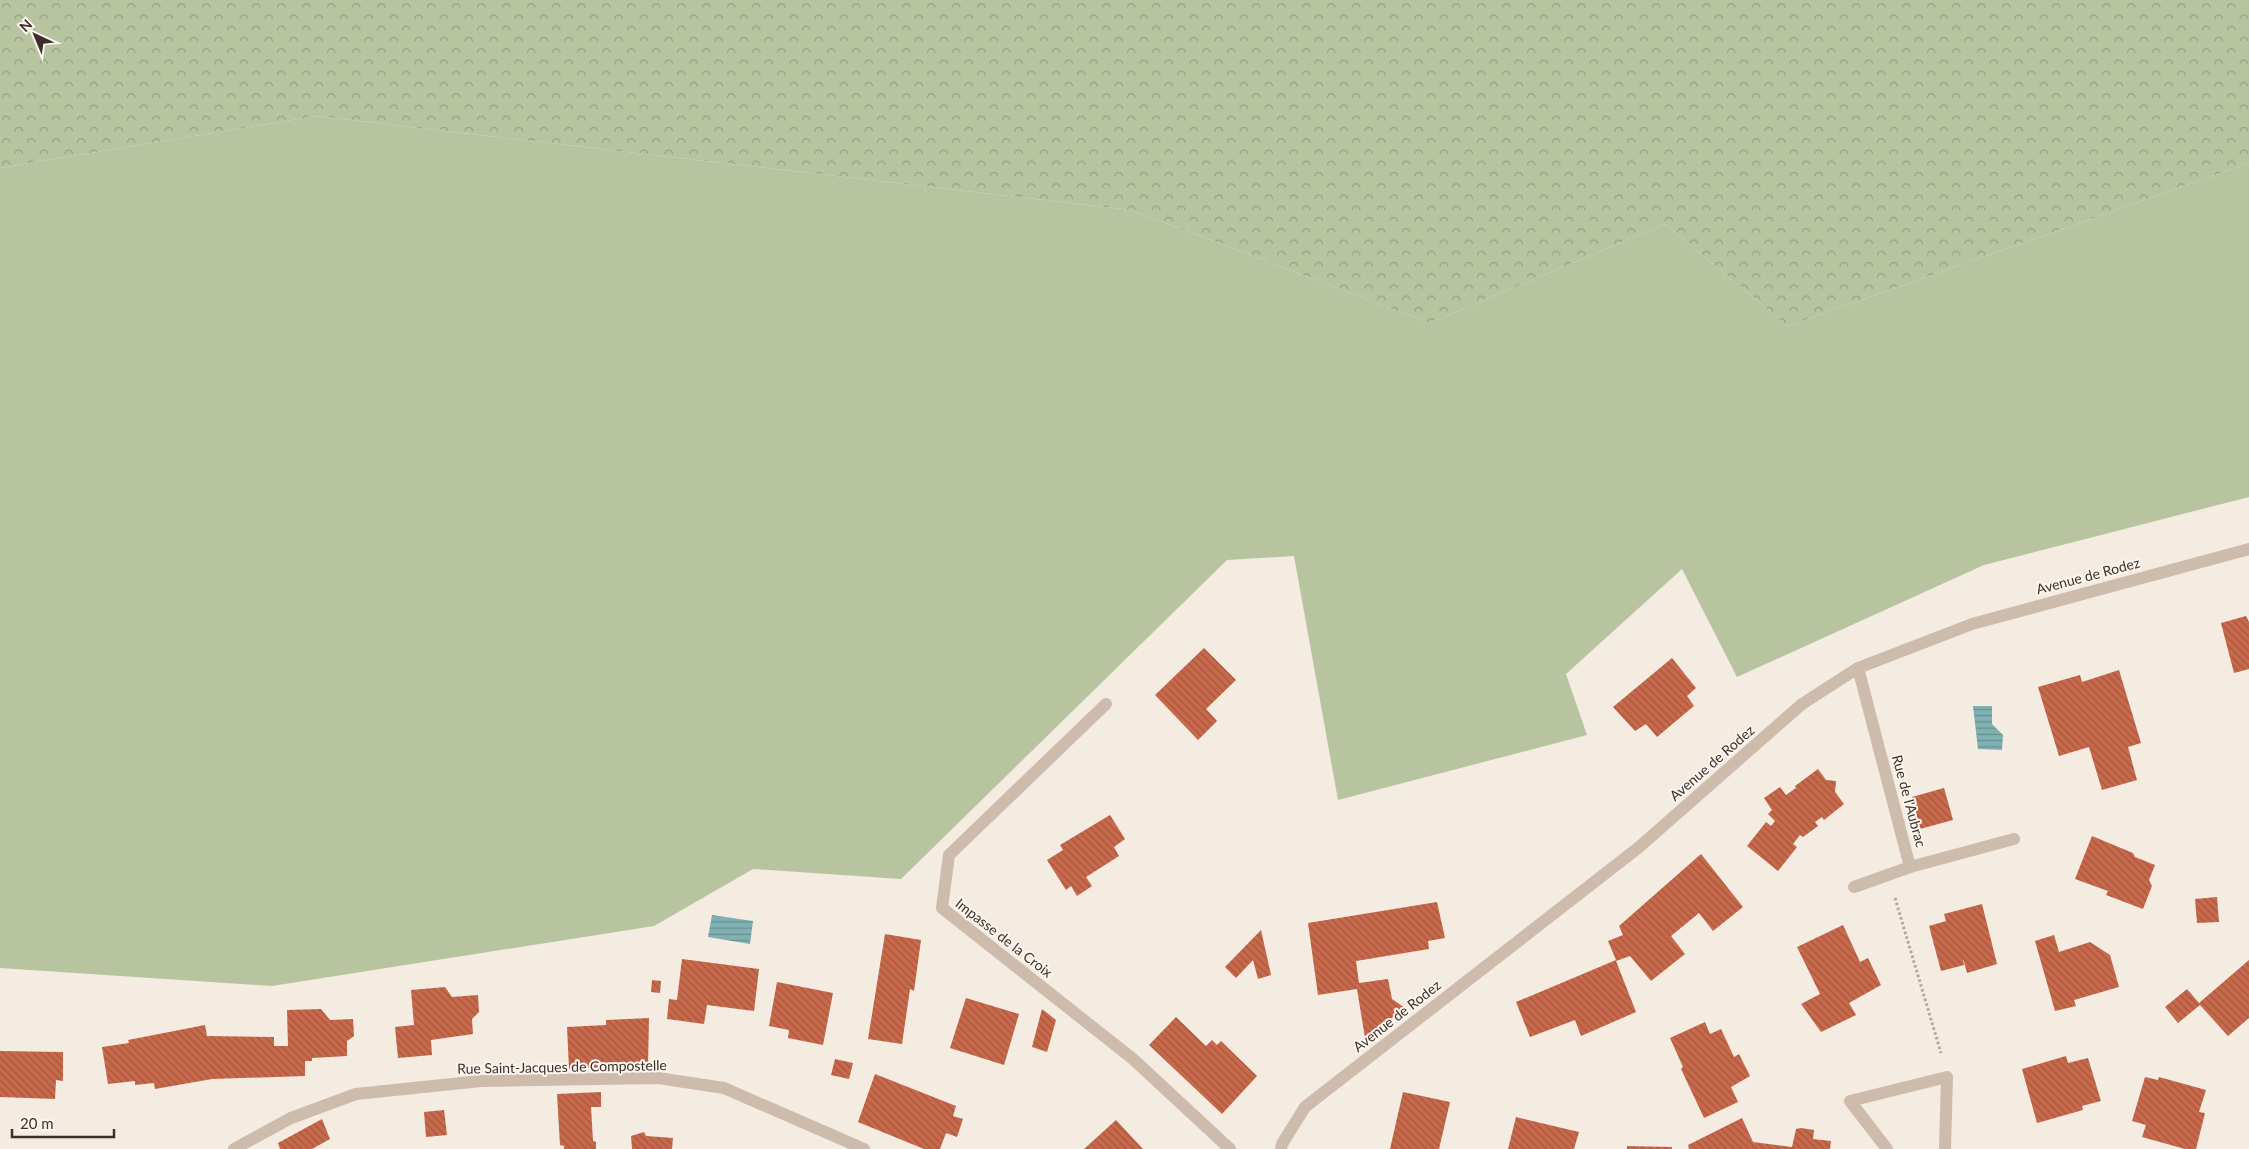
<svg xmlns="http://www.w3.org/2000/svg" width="2249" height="1149" font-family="Lato,sans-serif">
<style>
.grass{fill:#b8c4a0}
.forest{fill:url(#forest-crowns)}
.water{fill:url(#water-rules)}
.building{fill:url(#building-back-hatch)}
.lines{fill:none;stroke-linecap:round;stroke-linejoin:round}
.path{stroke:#b9a596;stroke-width:3;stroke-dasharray:2.5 2.5;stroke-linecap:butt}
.service{stroke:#cdbbac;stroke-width:12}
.minor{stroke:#cdbbac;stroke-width:12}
.tertiary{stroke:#cdbbac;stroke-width:12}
.labels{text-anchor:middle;stroke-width:4;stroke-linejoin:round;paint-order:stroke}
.street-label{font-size:14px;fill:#3b302b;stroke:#fbf5ee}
</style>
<defs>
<pattern id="forest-crowns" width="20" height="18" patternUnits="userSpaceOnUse" patternTransform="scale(1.25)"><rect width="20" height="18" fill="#b8c4a0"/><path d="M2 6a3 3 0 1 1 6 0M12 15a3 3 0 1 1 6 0" fill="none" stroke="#97a083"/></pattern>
<pattern id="water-rules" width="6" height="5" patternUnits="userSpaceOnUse" patternTransform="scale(1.25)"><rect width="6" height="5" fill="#7fb0b2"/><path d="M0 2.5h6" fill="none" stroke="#699091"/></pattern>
<pattern id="building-back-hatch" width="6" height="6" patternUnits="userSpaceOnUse" patternTransform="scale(1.25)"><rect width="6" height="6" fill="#c8694b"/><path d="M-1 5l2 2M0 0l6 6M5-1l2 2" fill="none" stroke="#a4573f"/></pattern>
</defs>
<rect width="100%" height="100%" fill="#f4ebe1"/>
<path class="grass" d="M 316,116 L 1131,210 L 1430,323 L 1665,224 L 1788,326 L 2249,163 L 2249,497 L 1984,565 L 1737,677 L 1682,569 L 1566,674 L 1587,735 L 1338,800 L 1294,556 L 1227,560 L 901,879 L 753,869 L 654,926 L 272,986 L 0,968 L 0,168 Z"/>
<path class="forest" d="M 0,0 L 2249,0 L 2249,163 L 1788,326 L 1665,224 L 1430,323 L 1131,210 L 316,116 L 0,168 Z"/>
<g class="water">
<path d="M 1973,706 L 1992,706 L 1992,724 L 2003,735 L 2002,750 L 1978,749 Z"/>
<path d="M 712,915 L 753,921 L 750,944 L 708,937 Z"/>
</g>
<g class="building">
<path d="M 2246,616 L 2249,622 L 2249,669 L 2234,673 L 2221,623 Z"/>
<path d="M 1204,648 L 1236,680 L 1206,709 L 1217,721 L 1198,740 L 1155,695 Z"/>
<path d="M 1672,658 L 1696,688 L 1687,696 L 1694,706 L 1657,737 L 1646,724 L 1635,731 L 1613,707 Z"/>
<path d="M 2119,670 L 2141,743 L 2128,747 L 2137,780 L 2102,790 L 2089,747 L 2059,756 L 2038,687 L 2080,675 L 2082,682 Z"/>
<path d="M 1818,769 L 1826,780 L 1836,781 L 1835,792 L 1844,804 L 1824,820 L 1822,817 L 1815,822 L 1818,826 L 1803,837 L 1800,835 L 1793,844 L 1797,847 L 1778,871 L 1747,846 L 1766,822 L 1771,826 L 1775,821 L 1768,814 L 1772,810 L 1764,798 L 1780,787 L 1786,795 L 1796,788 L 1795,786 Z"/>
<path d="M 1944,788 L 1953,820 L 1920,829 L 1912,797 Z"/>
<path d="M 1110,815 L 1125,839 L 1114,847 L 1119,856 L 1086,877 L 1092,886 L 1077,896 L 1071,886 L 1066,890 L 1047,860 L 1063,850 L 1060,845 Z"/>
<path d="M 2092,836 L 2133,853 L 2135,857 L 2155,865 L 2149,880 L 2152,886 L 2143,909 L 2106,895 L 2108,891 L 2075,879 Z"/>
<path d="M 1701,854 L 1743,907 L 1713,931 L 1699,913 L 1671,936 L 1685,954 L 1651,981 L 1630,956 L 1616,961 L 1636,1012 L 1581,1036 L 1575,1020 L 1530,1037 L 1516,1002 L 1616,960 L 1608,941 L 1623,935 L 1619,926 Z"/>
<path d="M 2217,897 L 2219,922 L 2197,923 L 2195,899 Z"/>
<path d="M 1437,902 L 1445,938 L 1428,941 L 1429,949 L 1356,961 L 1359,983 L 1388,979 L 1392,999 L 1405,1008 L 1365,1038 L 1357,989 L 1318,995 L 1308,923 Z"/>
<path d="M 1982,904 L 1997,964 L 1967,973 L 1963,958 L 1964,965 L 1941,971 L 1929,926 L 1946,921 L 1944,914 Z"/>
<path d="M 1843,925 L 1860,962 L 1868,958 L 1881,985 L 1849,1003 L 1856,1015 L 1821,1032 L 1801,1004 L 1820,994 L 1797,947 Z"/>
<path d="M 1261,930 L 1271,975 L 1258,979 L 1253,960 L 1236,978 L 1225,967 Z"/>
<path d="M 885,934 L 921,940 L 914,991 L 910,989 L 902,1044 L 868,1039 Z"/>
<path d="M 2054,935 L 2059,952 L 2090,942 L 2110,955 L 2119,987 L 2074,1000 L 2076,1006 L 2055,1011 L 2035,941 Z"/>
<path d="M 682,959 L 759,969 L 754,1011 L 707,1005 L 704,1024 L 667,1019 L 669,999 L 677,1000 Z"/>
<path d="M 2249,960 L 2249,1018 L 2228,1036 L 2200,1005 L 2178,1023 L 2165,1007 L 2187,989 L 2199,1003 Z"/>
<path d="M 652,980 L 661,981 L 660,993 L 651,992 Z"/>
<path d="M 777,982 L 833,993 L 823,1045 L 788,1038 L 789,1030 L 769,1026 Z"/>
<path d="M 445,987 L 452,997 L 478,995 L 479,1012 L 472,1019 L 473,1034 L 431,1040 L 432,1055 L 398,1058 L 395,1027 L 414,1025 L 411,990 Z"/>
<path d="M 966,998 L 1019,1014 L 1004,1065 L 950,1048 Z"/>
<path d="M 321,1009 L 330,1020 L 353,1019 L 354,1036 L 347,1041 L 347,1056 L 312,1058 L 312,1061 L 305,1061 L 305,1076 L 212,1079 L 155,1089 L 154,1083 L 135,1085 L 135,1081 L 108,1084 L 102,1047 L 129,1043 L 128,1040 L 205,1025 L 207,1036 L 274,1037 L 274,1046 L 288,1046 L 287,1010 Z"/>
<path d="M 1042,1009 L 1056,1020 L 1047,1052 L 1032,1047 Z"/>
<path d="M 1176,1017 L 1206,1046 L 1212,1040 L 1217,1045 L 1221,1041 L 1257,1076 L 1222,1114 L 1149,1045 Z"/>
<path d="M 649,1018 L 648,1065 L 569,1069 L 567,1027 L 606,1025 L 606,1020 Z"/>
<path d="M 1705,1022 L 1710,1034 L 1721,1029 L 1734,1057 L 1739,1054 L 1750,1076 L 1731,1087 L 1738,1102 L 1704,1118 L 1681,1069 L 1683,1067 L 1670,1038 Z"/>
<path d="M 0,1051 L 63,1052 L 63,1081 L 56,1080 L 55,1099 L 0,1097 Z"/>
<path d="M 2066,1056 L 2068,1063 L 2088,1058 L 2101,1101 L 2082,1106 L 2083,1110 L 2037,1123 L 2022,1069 Z"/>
<path d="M 835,1059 L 853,1063 L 849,1079 L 831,1075 Z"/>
<path d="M 875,1074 L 956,1106 L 953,1116 L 963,1119 L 957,1137 L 946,1133 L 940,1149 L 924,1149 L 858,1122 Z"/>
<path d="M 2145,1077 L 2158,1080 L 2159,1077 L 2206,1090 L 2199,1112 L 2205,1113 L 2196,1149 L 2185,1149 L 2142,1137 L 2146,1125 L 2132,1121 Z"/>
<path d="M 601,1092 L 601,1107 L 591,1107 L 593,1141 L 596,1142 L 596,1149 L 564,1149 L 564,1146 L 560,1145 L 557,1094 Z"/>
<path d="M 1403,1092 L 1450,1102 L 1439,1149 L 1390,1149 Z"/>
<path d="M 444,1110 L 447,1135 L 426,1137 L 424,1112 Z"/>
<path d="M 1516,1117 L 1579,1132 L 1574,1149 L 1508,1149 Z"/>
<path d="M 1742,1118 L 1753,1142 L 1792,1147 L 1796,1129 L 1801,1128 L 1814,1130 L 1813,1139 L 1831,1141 L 1830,1149 L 1689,1149 L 1688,1145 Z"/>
<path d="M 322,1119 L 330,1139 L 312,1149 L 280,1149 L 278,1143 Z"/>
<path d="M 1116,1120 L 1143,1149 L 1084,1149 Z"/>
<path d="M 644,1132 L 646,1136 L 673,1138 L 672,1149 L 632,1149 L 631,1136 Z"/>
<path d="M 1627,1146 L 1672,1147 L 1672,1149 L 1627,1149 Z"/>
</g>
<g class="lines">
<path class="path" d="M 1895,898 L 1941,1053"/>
<g class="service">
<path d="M 1106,704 L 949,855 L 942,908 L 1133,1059 L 1230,1149"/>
<path d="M 1854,887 L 1910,867"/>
</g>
<g class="minor">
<path d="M 1858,668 L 1910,867 L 2014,839"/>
<path d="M 234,1149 L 291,1118 L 356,1094 L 481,1081 L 658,1078 L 724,1088 L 864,1149"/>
<path d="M 1887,1149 L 1850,1101 L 1947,1077 L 1945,1149"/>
</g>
<path class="tertiary" d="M 1281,1149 L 1282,1144 L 1305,1107 L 1638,848 L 1802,704 L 1858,668 L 1972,624 L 2249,549"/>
</g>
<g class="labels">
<g class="street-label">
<text transform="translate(2088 576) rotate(-15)" y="5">Avenue de Rodez</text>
<text transform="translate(1712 763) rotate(-41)" y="5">Avenue de Rodez</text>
<text transform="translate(1909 801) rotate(75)" y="5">Rue de l'Aubrac</text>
<text transform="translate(1004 938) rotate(38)" y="5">Impasse de la Croix</text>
<text transform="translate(1397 1016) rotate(-38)" y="5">Avenue de Rodez</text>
<text transform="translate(562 1067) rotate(-1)" y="5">Rue Saint-Jacques de Compostelle</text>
</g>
</g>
<g transform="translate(35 35) rotate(316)" stroke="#fbf5ee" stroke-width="4" paint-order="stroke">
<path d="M0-4L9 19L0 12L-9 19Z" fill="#3b302b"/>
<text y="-8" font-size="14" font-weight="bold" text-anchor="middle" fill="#3b302b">N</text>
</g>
<path d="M12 1129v8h102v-8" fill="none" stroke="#3b302b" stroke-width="2.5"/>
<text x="20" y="1129" font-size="15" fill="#3b302b" stroke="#fbf5ee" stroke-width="4" paint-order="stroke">20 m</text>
</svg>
